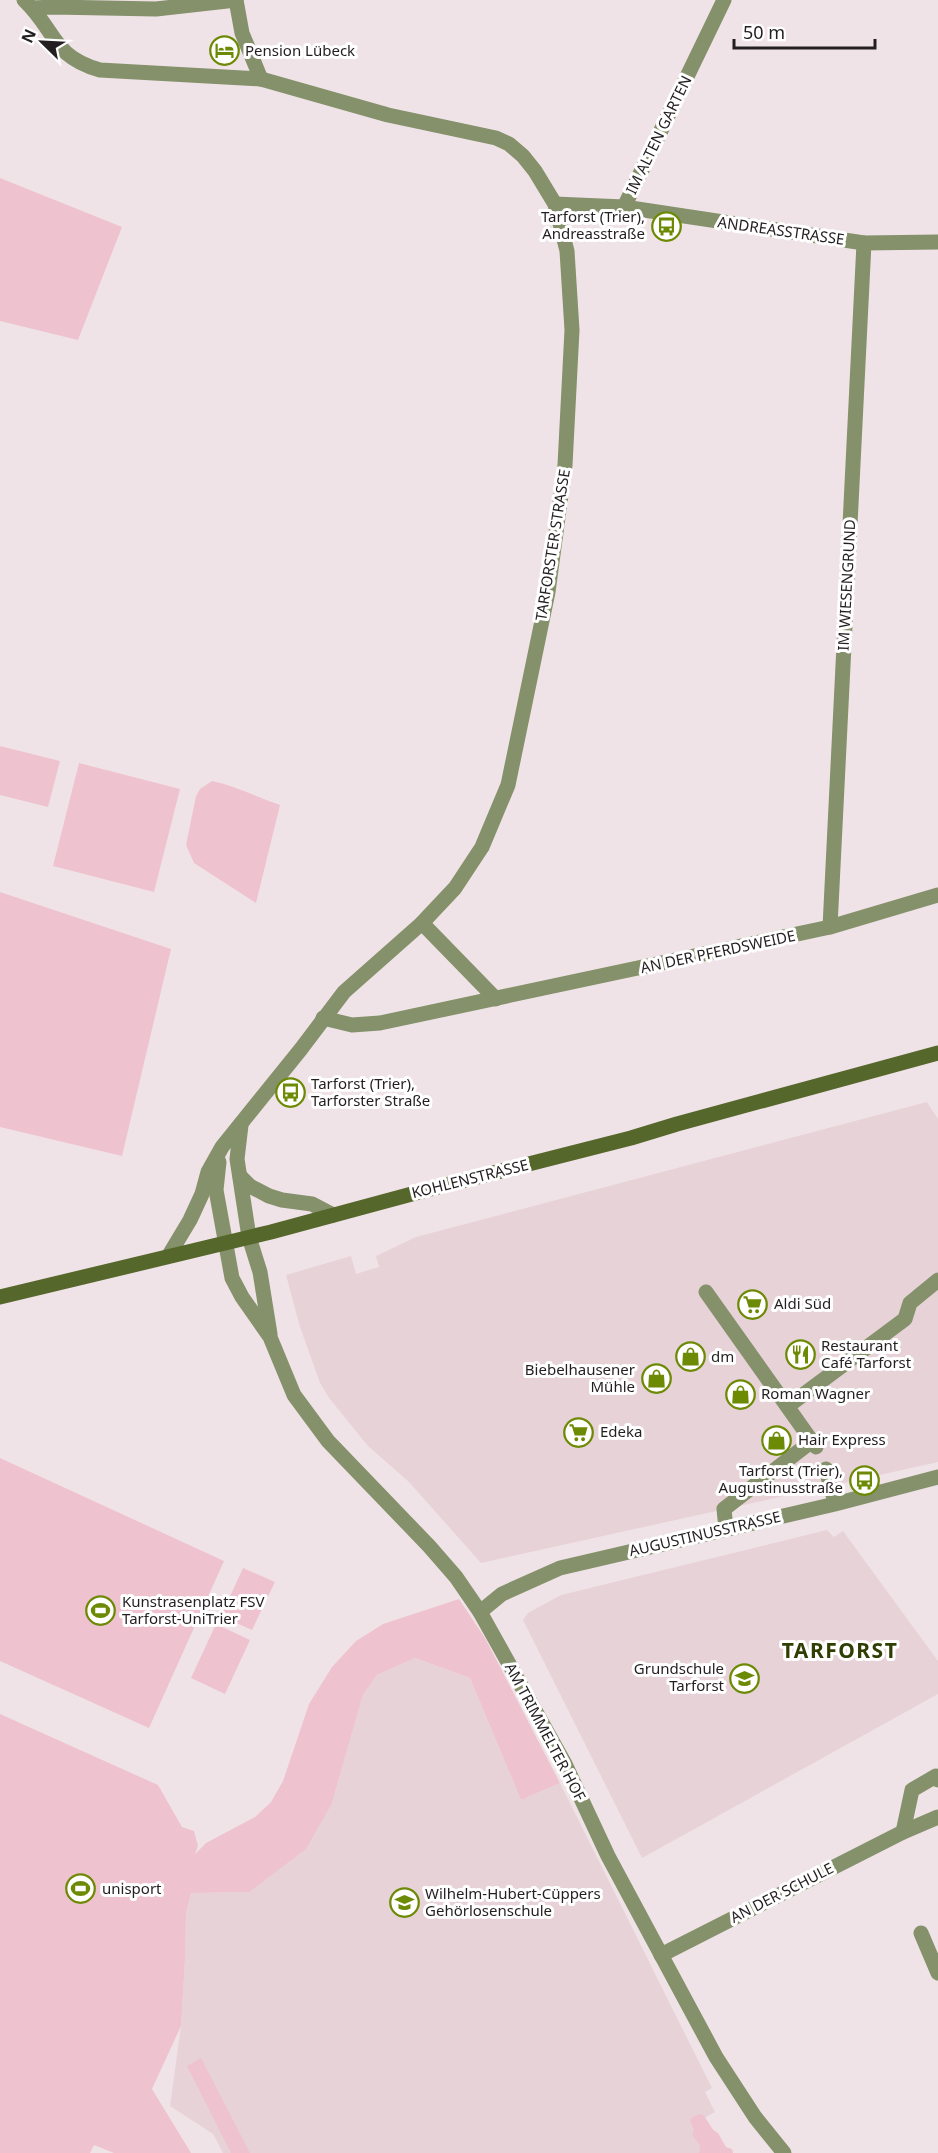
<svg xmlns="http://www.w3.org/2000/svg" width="938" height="2153" font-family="'Noto Sans',sans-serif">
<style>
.built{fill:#e7d2d7}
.green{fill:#eec3cf}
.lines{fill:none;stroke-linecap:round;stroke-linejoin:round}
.street{stroke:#84916a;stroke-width:15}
.secondary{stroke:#56672b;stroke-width:15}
.labels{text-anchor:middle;stroke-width:6;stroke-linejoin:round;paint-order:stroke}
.poi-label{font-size:15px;fill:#231e20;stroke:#fff;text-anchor:start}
.street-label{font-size:15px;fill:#231e20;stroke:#fff}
.district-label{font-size:21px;font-weight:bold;letter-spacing:1.5px;fill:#303e04;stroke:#fff}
</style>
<rect width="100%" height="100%" fill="#f0e3e7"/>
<g class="built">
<path d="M 927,1102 L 938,1119 L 938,1462 L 481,1563 L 409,1482 L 368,1446 L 329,1398 L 320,1383 L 300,1327 L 286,1275 L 351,1256 L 356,1274 L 379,1267 L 376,1256 L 416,1237 Z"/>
<path d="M 827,1530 L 834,1537 L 843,1531 L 938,1661 L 938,1694 L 642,1858 L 523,1620 L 528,1613 L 561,1595 Z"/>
<path d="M 415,1658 L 470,1678 L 521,1800 L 560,1783 L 712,2088 L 705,2092 L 715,2112 L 706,2117 L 703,2123 L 718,2153 L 223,2153 L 213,2134 L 170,2106 L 181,2026 L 185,1960 L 186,1913 L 191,1893 L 249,1892 L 332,1803 L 363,1695 L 377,1675 Z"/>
</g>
<g class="green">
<path d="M 0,178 L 122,227 L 78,340 L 0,321 Z"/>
<path d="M 0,746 L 60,761 L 48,807 L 0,795 Z"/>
<path d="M 79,763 L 180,789 L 154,892 L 53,866 Z"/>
<path d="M 212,781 C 236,786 257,797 280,805 L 256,903 L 194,863 L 186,845 L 196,796 L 200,789 Z"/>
<path d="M 0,892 L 171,949 L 122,1156 L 0,1127 Z"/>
<path d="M 0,1458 L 224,1561 L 149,1728 L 0,1661 Z"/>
<path d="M 243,1568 L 275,1582 L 252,1630 L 221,1616 Z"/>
<path d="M 459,1599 L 485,1638 L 560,1783 L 521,1800 L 470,1678 L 415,1658 L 377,1675 L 363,1695 L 332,1803 L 306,1849 L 249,1892 L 191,1893 L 186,1913 L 185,1960 L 181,2026 L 152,2089 L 191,2153 L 114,2153 L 94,2145 L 90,2153 L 0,2153 L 0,1714 L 158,1785 L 182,1827 L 194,1831 L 198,1846 L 195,1854 L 206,1843 L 255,1817 L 271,1802 L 283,1781 L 309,1704 L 332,1667 L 356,1641 L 383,1624 Z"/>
<path d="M 216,1624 L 250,1640 L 225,1694 L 191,1678 Z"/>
<path d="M 201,2058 L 250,2153 L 231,2153 L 187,2066 Z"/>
<path d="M 701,2114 C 709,2119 710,2130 718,2133 L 726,2147 L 732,2149 L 733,2153 L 698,2153 L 700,2152 L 700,2146 L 692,2134 L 694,2130 L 690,2120 L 694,2116 Z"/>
</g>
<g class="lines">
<g class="street">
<path d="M 24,0 C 56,30 51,56 100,70 L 261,79 L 388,115 L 496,138 L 509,144 L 523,156 L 535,171 L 555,204 L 567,251 L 572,330 L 565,465 L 548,592 L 508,785 L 482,847 L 455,888 L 422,923 L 344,992 L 301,1049 L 222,1147 L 208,1172 L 202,1194 L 190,1220 L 169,1255"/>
<path d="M 236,0 L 242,33 L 261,79"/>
<path d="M 33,8 L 53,7 L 156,9 L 236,0"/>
<path d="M 555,204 L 624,207 L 864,243 L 938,242"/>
<path d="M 624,207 L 724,0"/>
<path d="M 422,923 L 496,999"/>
<path d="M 830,927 L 864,243"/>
<path d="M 323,1018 L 352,1025 L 380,1023 L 830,927 L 938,895"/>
<path d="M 241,1125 L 237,1159 L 249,1237 L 260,1272 L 270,1334"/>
<path d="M 219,1162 L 216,1190 L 232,1278 L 242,1297 L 270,1337 L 294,1395 L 328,1441 L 429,1546 L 456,1577 L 480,1612 L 565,1764 L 608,1856 L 716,2057 L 755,2117 L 784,2153"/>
<path d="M 240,1176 L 250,1186 L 269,1196 L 282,1200 L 312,1204 L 333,1215"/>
<path d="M 706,1292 L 816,1447"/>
<path d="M 788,1406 L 905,1319 L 910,1303 L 938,1280"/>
<path d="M 826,1469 L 833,1495"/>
<path d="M 726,1529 L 724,1509 L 812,1441"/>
<path d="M 480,1612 L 502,1594 L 560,1568 L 835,1504 L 938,1477"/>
<path d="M 903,1832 L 912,1790 L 936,1776 L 938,1780"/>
<path d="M 921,1933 L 938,1973"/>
<path d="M 661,1955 L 903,1832 L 938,1817"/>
</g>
<path class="secondary" d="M 0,1297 L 271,1232 L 434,1188 L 631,1138 L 677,1124 L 938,1053"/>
</g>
<defs>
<symbol id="hotel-ring" viewBox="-11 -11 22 22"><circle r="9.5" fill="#fff" stroke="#6d8a05" stroke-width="1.5"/><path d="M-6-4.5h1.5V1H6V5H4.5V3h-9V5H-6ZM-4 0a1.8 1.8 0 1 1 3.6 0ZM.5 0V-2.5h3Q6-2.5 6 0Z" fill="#6d8a05"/></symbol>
<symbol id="bus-ring" viewBox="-11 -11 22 22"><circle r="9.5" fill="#fff" stroke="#6d8a05" stroke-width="1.5"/><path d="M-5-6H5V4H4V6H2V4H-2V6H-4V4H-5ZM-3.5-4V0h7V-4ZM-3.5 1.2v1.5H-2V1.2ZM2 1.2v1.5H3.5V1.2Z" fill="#6d8a05"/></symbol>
<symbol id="supermarket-ring" viewBox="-11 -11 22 22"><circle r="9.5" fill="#fff" stroke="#6d8a05" stroke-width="1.5"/><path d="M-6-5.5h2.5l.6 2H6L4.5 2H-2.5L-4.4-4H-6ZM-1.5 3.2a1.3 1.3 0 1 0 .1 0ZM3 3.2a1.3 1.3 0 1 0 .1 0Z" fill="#6d8a05"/></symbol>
<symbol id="restaurant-ring" viewBox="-11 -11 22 22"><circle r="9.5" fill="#fff" stroke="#6d8a05" stroke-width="1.5"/><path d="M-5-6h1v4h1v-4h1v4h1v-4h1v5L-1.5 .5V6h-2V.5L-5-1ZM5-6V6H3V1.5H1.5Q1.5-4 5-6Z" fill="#6d8a05"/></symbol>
<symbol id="shop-ring" viewBox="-11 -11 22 22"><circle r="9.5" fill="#fff" stroke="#6d8a05" stroke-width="1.5"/><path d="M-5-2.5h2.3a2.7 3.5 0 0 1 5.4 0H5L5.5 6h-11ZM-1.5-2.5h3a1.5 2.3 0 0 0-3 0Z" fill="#6d8a05"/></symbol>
<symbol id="stadium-ring" viewBox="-11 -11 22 22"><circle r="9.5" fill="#fff" stroke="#6d8a05" stroke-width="1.5"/><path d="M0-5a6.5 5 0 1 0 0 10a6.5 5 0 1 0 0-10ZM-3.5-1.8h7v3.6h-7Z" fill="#6d8a05"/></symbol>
<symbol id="school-ring" viewBox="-11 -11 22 22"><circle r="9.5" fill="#fff" stroke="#6d8a05" stroke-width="1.5"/><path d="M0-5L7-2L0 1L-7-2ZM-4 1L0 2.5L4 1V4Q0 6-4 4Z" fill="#6d8a05"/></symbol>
</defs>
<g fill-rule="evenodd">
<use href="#hotel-ring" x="208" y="34" width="33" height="33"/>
<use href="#bus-ring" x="650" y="210" width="33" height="33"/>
<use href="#bus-ring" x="274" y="1076" width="33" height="33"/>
<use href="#supermarket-ring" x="736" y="1288" width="33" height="33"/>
<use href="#restaurant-ring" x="784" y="1338" width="33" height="33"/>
<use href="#shop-ring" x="674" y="1340" width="33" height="33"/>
<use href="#shop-ring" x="640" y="1362" width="33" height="33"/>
<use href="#shop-ring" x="724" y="1378" width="33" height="33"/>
<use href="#supermarket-ring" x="562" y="1416" width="33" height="33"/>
<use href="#shop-ring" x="760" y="1424" width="33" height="33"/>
<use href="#bus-ring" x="848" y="1464" width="33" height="33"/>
<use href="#stadium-ring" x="84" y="1594" width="33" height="33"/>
<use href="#school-ring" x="728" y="1662" width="33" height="33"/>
<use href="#stadium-ring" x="64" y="1872" width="33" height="33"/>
<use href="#school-ring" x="388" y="1886" width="33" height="33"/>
</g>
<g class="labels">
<g class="poi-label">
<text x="245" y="56">Pension Lübeck</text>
<text x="645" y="222" text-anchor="end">Tarforst (Trier),<tspan x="645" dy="17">Andreasstraße</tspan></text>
<text x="311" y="1089">Tarforst (Trier),<tspan x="311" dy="17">Tarforster Straße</tspan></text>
<text x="774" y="1309">Aldi Süd</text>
<text x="821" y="1351">Restaurant<tspan x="821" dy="17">Café Tarforst</tspan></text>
<text x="711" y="1362">dm</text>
<text x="635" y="1375" text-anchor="end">Biebelhausener<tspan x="635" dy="17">Mühle</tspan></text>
<text x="761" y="1399">Roman Wagner</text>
<text x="600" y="1437">Edeka</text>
<text x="798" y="1445">Hair Express</text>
<text x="843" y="1476" text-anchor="end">Tarforst (Trier),<tspan x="843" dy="17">Augustinusstraße</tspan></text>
<text x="122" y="1607">Kunstrasenplatz FSV<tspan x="122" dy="17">Tarforst-UniTrier</tspan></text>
<text x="724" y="1674" text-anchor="end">Grundschule<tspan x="724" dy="17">Tarforst</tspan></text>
<text x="102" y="1894">unisport</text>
<text x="425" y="1899">Wilhelm-Hubert-Cüppers<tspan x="425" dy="17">Gehörlosenschule</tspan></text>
</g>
<g class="street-label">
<text transform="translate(659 135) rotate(-64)" y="5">IM ALTEN GARTEN</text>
<text transform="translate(781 231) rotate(8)" y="5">ANDREASSTRASSE</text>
<text transform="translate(553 545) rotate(-81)" y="5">TARFORSTER STRASSE</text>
<text transform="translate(847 585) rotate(-87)" y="5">IM WIESENGRUND</text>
<text transform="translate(718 952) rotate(-12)" y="5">AN DER PFERDSWEIDE</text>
<text transform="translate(470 1179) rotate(-14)" y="5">KOHLENSTRASSE</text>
<text transform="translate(705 1534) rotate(-13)" y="5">AUGUSTINUSSTRASSE</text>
<text transform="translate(545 1732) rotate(62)" y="5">AM TRIMMELTER HOF</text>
<text transform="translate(782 1893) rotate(-27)" y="5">AN DER SCHULE</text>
</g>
<g class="district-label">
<text x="840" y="1658">TARFORST</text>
</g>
</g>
<g transform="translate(42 42) rotate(294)" stroke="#ffffff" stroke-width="4.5" paint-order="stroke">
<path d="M0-4.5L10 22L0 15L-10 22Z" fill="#231e20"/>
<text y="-9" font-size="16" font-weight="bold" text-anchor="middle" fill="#231e20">N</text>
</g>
<path d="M734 39v9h141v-9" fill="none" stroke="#231e20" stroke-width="3"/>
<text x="743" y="39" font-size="18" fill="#231e20" stroke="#ffffff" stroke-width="4.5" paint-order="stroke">50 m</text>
</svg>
